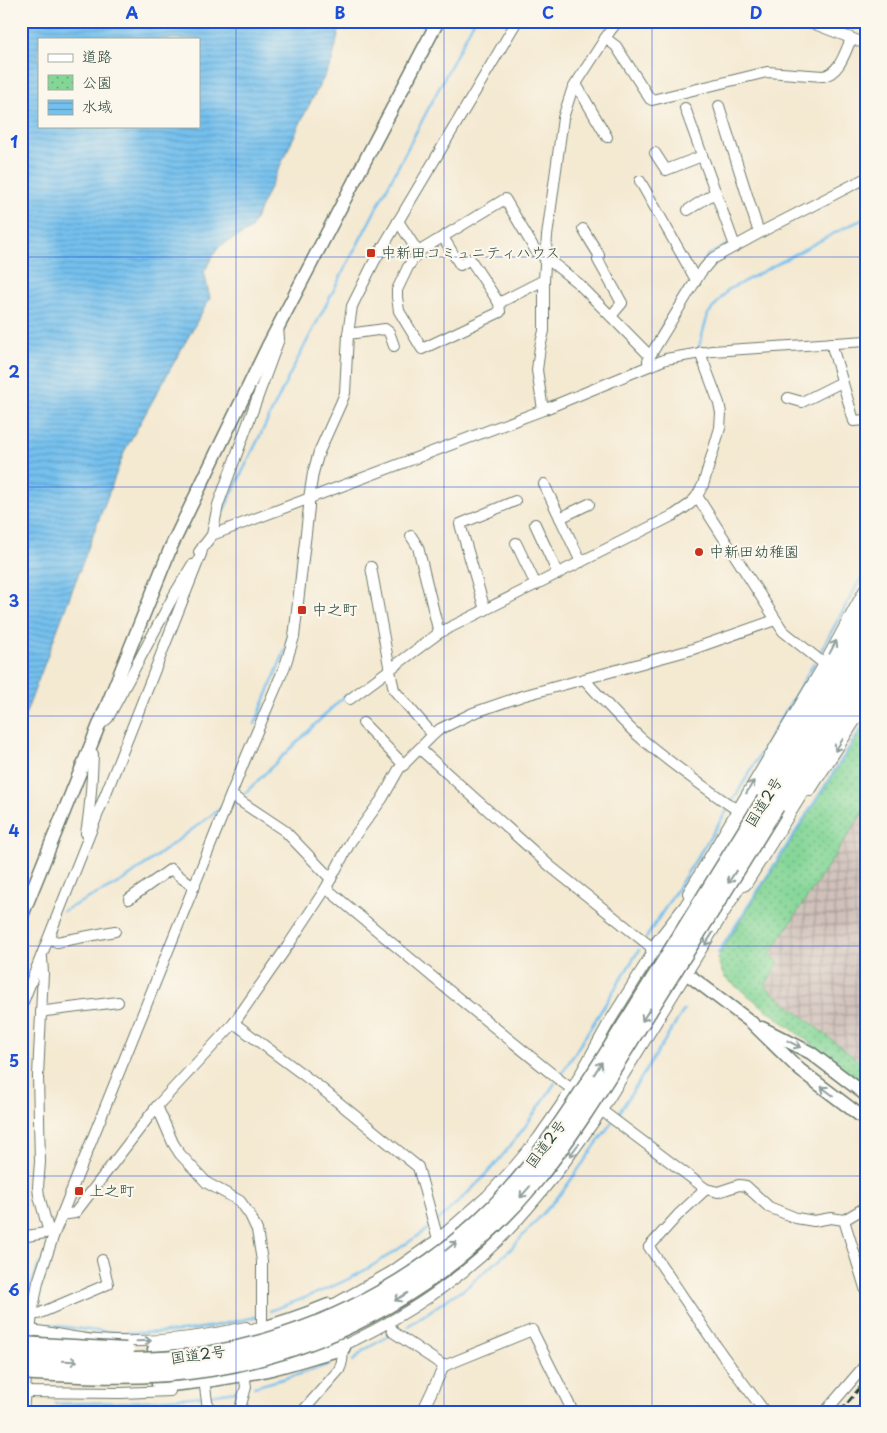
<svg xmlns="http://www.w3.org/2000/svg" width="887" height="1433" font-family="'Playpen Sans','Klee One',sans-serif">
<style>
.industrial{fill:url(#industrial-grid)}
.park{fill:url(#park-dots);stroke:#528a66}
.water{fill:url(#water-rules);stroke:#4a7e91;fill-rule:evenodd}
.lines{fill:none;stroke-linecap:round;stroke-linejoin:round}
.stream{stroke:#74c0ee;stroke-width:2.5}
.minor-casing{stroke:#6a796b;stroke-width:12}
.tertiary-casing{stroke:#6a796b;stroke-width:15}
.trunk-casing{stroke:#6a796b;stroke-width:19}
.motorway-casing{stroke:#6a796b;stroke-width:20}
.minor{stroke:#fff;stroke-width:10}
.tertiary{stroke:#fff;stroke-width:12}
.trunk{stroke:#fff;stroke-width:16}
.motorway{stroke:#fff;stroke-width:18}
.rail{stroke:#1f3d34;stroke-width:2.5;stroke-dasharray:8 4;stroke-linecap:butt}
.trunk-bridge-casing{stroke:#6a796b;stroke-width:19;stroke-linecap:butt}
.trunk-bridge{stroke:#fff;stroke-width:16}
.oneway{stroke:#8f9e9a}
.grid{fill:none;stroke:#1d4ed8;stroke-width:1;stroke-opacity:0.55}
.poi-dot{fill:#c8321e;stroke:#fbf7ec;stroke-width:2}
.labels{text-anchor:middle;stroke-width:4.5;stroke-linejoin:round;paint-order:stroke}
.poi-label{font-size:15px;fill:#1f3d34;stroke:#fbf7ec;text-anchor:start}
.street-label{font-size:15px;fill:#1f3d34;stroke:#fbf7ec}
.neatline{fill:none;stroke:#1d4ed8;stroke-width:2}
.grid-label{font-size:16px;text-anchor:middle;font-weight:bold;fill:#1d4ed8}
</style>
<defs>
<pattern id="industrial-grid" width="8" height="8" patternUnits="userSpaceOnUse" patternTransform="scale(1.25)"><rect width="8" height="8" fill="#cfc0ba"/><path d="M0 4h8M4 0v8" fill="none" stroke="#a79d98"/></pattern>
<pattern id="park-dots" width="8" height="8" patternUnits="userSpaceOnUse" patternTransform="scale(1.25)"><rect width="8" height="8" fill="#84d697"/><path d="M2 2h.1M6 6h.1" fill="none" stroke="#6baf7c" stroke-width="1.8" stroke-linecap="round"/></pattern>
<pattern id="water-rules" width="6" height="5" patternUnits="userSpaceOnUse" patternTransform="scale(1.25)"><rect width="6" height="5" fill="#74c0ee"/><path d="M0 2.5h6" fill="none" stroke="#5f9dc2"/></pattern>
</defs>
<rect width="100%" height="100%" fill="#fbf7ec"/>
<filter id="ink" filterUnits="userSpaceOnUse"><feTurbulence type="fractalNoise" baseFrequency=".02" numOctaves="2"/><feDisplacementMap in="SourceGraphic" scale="10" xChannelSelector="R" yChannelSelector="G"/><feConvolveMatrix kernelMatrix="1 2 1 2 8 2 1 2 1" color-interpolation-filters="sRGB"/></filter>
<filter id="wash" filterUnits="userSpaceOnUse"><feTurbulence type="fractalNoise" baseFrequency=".0096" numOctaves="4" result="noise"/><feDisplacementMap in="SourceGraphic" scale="20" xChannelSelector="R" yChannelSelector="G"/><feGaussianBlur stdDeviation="1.12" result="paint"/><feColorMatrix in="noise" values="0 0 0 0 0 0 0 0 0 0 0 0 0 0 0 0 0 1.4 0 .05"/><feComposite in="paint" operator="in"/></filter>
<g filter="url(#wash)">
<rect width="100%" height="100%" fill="#f4e9d1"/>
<path class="industrial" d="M 866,808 L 866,1066 L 766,986 L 780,962 L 771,954 Z"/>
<path class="park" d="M 864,726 L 866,727 L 866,808 L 770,954 L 779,962 L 765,986 L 866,1067 L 866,1086 L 724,977 L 717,958 Z"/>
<path class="water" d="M 21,21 L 343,21 L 340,27 L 332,62 L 306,111 L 250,230 L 218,247 L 204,272 L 210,298 L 125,450 L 21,726 ZM 39,39 L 199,39 L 199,126 L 39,126 Z"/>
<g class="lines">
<g class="stream">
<path d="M 705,260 L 708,255 L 729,244"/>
<path d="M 659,332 L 673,307 L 685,289"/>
<path d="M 698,350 L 708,314 L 728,290 L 844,228 L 866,218"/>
<path d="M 220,518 L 292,370 L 474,21"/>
<path d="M 426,637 L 436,630"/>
<path d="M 287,643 L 297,566"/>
<path d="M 818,656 L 866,569"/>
<path d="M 255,724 L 286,648"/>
<path d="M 240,798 L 339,701 L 347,695"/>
<path d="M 732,802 L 814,663"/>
<path d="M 63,911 L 111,887 L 127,878 L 221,808"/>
<path d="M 646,938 L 728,809"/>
<path d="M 718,953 L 864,725"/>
<path d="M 21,1020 L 26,1007"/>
<path d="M 561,1075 L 639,950"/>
<path d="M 617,1116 L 684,1010"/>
<path d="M 436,1222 C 452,1208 467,1194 482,1179 C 509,1150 533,1117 555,1083"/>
<path d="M 21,1309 L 39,1264"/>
<path d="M 270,1311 C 299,1300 329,1290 356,1275 C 381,1262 404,1245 428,1229"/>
<path d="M 36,1322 C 84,1331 131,1336 179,1331 C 206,1329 232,1322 259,1316"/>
<path d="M 408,1326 L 455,1294 L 462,1291 L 510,1250 L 563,1191 L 612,1122"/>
<path d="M 353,1361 L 364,1350 L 391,1335"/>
<path d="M 254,1387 L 300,1374 L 330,1364"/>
<path d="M 209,1395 L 242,1390"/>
<path d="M 56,1404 L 130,1402 L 204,1396"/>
</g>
</g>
</g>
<g filter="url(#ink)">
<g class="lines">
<defs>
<g id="minor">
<path d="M 807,21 L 866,44"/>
<path d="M 605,38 L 616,46 L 650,99 L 652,100 L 767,72 L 823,76 C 840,73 845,52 851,39"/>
<path d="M 576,84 L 607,137"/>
<path d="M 719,106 L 759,233"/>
<path d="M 685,108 L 735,246"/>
<path d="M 655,153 L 666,170 L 702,156"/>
<path d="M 640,181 L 696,280"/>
<path d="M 688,210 L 716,192"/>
<path d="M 398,221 L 418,252"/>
<path d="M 583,229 L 599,255 L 598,260 L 622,303 L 611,316"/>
<path d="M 443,237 L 460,265 L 470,259 L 499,303"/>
<path d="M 544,280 L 499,303 L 500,312 L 422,349 L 399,311 L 397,297 L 397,290 L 408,267 L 418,252 L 505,199 L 537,253 L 545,257 L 579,284 L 650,356"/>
<path d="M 348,334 L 385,329 L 389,332 L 394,346"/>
<path d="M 831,343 L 854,421 L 866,420"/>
<path d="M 648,361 L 650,356 L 701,272 L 712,259 L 765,230 L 866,178"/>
<path d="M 788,398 L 802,402 L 842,382"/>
<path d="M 543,410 L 537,370 L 540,347 L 544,331 L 544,280 L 547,236 L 563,118 L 572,90 L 610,31 L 618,21"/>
<path d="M 544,484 L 581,562"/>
<path d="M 697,496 L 783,631 L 828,667"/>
<path d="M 560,518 L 589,504"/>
<path d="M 535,524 L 558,574"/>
<path d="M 212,535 L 543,410 L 666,359 L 712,351 L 866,341"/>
<path d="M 411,536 L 418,547 L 439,633"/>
<path d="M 516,543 L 536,585"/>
<path d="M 199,552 L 212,535 L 218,505 L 279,339 L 278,327"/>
<path d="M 371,567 L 390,671 L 394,690 L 433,735"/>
<path d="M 485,610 L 460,524 L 515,501"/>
<path d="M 584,679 C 603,700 622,722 643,740 C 673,765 705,788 737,810"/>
<path d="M 350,699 L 439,633 L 674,515 L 690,504 L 697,496 L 703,485 L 720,428 L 721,413 L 719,403 L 702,358 L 701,352"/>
<path d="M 363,723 L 404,765"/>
<path d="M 100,725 L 108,718 L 174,595 L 192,565"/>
<path d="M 420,749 L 551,867 L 655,950"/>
<path d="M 810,791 L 866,704"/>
<path d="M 231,795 L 285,831 L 331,879"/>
<path d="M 86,833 C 91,806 92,781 93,754 L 89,752"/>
<path d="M 326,888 L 441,984 L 557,1078 L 577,1093"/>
<path d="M 688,893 L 824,664 L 866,587"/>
<path d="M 129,899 L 171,869 L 183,879 L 195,886"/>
<path d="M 49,938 L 57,942 L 115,931"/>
<path d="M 42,958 L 43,973 L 38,1076 L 40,1162 L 38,1187 L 39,1196 L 48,1229 L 54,1234"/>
<path d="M 21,1007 L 201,554 L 203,546"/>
<path d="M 41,1013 L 46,1011 L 118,1002"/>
<path d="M 234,1023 L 317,1085 L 418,1167 L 438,1239"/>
<path d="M 157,1106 L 173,1143 L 180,1154 L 207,1183 L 240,1201 L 250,1215 L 257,1230 L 262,1261 L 262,1323"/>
<path d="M 597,1107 L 706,1189 L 718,1192 L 739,1185 L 746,1186 L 769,1207 L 796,1218 L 814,1221 L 831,1218 L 844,1220 L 866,1291"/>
<path d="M 706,1189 L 678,1215 L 649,1247 L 723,1356 L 765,1412"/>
<path d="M 61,1215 L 75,1213 L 157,1106 L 234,1023 L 287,947 L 326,888 L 351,841 L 382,799 L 399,769 L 433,735 L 440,729 L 473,713 L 522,696 L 690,650 L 775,620"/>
<path d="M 844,1220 L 866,1207"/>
<path d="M 21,1237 L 45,1233 L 50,1230"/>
<path d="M 330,1311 L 329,1307 L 391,1272 L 438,1239 L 487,1196 L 513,1168 L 538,1138 L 572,1089 L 608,1024 L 656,947"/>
<path d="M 32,1314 L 38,1314 L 108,1284 L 102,1260"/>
<path d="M 389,1322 L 393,1332 L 444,1366 L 422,1412"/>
<path d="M 21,1329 C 47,1331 72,1338 97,1340 C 147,1344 197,1338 246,1327"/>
<path d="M 338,1348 C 397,1321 455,1284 501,1238 C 539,1199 571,1155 602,1110 L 743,882 L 747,879"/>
<path d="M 28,1351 L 32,1314 L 38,1282 L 54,1234 L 244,762 L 285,666 L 294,637 L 309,507 L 309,498 L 313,473 L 319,452 L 341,403 L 345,393 L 348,334 L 352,306 L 374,262 L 517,21"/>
<path d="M 444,1366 L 532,1330 L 573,1412"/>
<path d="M 205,1387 L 207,1402 L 213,1412"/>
<path d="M 21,1392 L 121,1393 L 170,1391"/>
<path d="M 23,1412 L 27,1368"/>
<path d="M 239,1412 L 246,1387 L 245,1380"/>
<path d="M 302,1412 L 339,1370 C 347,1354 340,1340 335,1325"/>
<path d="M 825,1412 L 866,1364"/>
<path d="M 860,1412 L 866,1406"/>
</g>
<g id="tertiary">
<path d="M 21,918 L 171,547 L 268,346 L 438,21"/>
<path d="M 670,961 L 751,1022 L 800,1070 L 866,1120"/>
<path d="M 762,1028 L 811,1053 L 866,1095"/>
</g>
<g id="trunk">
<path d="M 765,800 L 866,639"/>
<path d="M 776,806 L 866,662"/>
<path d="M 156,1350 C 216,1345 273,1330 329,1307"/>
<path d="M 160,1384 C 197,1381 234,1376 271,1367 C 295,1361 318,1353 342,1347"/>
</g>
<g id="motorway">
<path d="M 743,882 L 866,684"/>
<path d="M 655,950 L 688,908 L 703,885 L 829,677 L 866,612"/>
</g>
</defs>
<use href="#minor" class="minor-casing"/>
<use href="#tertiary" class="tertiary-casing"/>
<use href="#trunk" class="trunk-casing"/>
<use href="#motorway" class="motorway-casing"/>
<use href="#minor" class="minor"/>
<use href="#tertiary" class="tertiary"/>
<use href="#trunk" class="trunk"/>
<use href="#motorway" class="motorway"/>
<path class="rail" d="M 840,1412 L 866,1380"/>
<defs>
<g id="trunk-bridge">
<path d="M 21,1345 L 126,1351"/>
<path d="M 21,1358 C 83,1361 146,1365 208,1355 C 330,1334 446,1270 525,1173 C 566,1122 600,1065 635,1010 C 678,940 722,870 765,800"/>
<path d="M 21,1371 C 84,1375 148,1378 210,1368 C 335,1348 451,1281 532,1184 C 575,1132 610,1072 646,1015 C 690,945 733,876 776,806"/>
</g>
</defs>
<use href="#trunk-bridge" class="trunk-bridge-casing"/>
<use href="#trunk-bridge" class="trunk-bridge"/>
</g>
<defs><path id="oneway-shaft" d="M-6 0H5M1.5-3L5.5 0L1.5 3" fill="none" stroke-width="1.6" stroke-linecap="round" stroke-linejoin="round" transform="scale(1.25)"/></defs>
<g class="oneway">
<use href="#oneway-shaft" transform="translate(833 647) rotate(-62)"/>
<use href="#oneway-shaft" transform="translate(839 745) rotate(123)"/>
<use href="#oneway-shaft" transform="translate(750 787) rotate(-59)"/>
<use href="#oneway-shaft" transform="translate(732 877) rotate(122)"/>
<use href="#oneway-shaft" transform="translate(709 939) rotate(122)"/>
<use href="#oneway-shaft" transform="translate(646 1015) rotate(122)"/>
<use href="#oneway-shaft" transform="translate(794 1044) rotate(27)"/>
<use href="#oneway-shaft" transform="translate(598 1068) rotate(-58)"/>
<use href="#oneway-shaft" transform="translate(827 1091) rotate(-143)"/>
<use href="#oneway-shaft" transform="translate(574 1150) rotate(127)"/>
<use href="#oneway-shaft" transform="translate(525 1192) rotate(131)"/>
<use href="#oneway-shaft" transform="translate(451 1246) rotate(-39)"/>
<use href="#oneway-shaft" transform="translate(401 1297) rotate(149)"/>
<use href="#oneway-shaft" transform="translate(144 1341) rotate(-2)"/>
<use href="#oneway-shaft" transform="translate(70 1361) rotate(2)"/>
</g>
</g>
<path class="grid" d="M 236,21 L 236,1412M 444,21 L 444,1412M 652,21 L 652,1412M 21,257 L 866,257M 21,487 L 866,487M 21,716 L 866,716M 21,946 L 866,946M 21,1176 L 866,1176"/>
<g class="poi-dot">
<rect x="366" y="248" width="10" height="10" rx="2.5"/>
<circle cx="699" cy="552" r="5"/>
<rect x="297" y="605" width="10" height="10" rx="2.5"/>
<rect x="74" y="1186" width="10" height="10" rx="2.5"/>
</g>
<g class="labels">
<g class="poi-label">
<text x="381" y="258">中新田コミュニティハウス</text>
<text x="709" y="557">中新田幼稚園</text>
<text x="312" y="615">中之町</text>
<text x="89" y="1196">上之町</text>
</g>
<g class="street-label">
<text transform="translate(764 802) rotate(-58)" y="5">国道2号</text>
<text transform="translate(546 1144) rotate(-53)" y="5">国道2号</text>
<text transform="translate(198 1355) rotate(-8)" y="5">国道2号</text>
</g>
</g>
<rect width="887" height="1433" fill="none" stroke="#fbf7ec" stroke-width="55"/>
<rect x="38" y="38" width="162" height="90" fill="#fbf7ec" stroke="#a3ada2"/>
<rect x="48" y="54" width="25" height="8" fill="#ffffff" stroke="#a3ada2"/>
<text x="82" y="62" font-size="15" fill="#1f3d34">道路</text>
<rect x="48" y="75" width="25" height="15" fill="url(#park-dots)" stroke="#a3ada2"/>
<text x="82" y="88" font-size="15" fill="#1f3d34">公園</text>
<rect x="48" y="100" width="25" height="15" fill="url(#water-rules)" stroke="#a3ada2"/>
<text x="82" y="112" font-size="15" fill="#1f3d34">水域</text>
<rect x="28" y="28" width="832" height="1378" class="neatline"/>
<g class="grid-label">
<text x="132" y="19">A</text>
<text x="340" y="19">B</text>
<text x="548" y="19">C</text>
<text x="756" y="19">D</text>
<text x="14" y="148">1</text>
<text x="14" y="378">2</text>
<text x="14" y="607">3</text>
<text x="14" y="837">4</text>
<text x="14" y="1067">5</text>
<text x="14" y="1296">6</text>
</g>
</svg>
